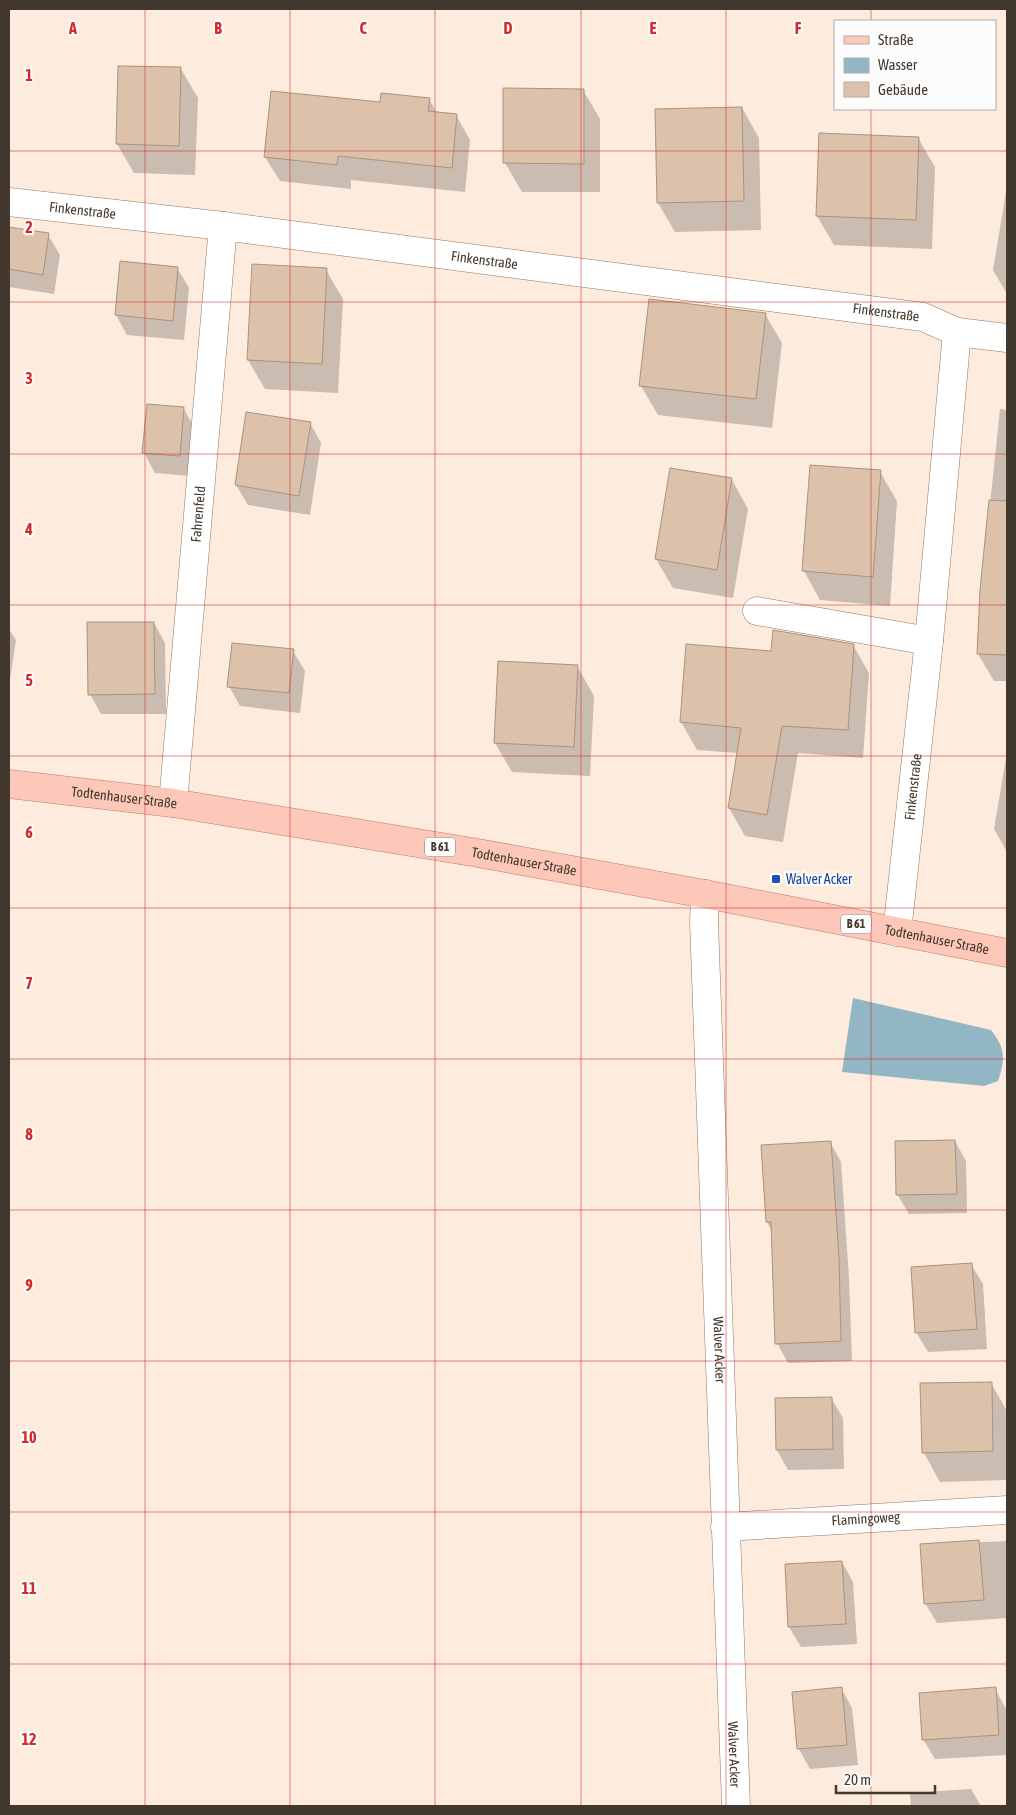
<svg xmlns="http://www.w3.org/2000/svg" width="1016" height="1815" font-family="'Asap Condensed',sans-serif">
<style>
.water{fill:#92b6c3}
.shadow{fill:#0003}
.building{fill:#dcc2ab;stroke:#ac927b}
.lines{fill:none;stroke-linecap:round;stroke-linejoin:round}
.minor-casing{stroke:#917862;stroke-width:29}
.primary-casing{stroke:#bb7c6a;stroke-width:29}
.minor{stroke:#fff;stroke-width:28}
.primary{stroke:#fdc7b9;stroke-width:28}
.grid{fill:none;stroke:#d62828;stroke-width:1;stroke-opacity:0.55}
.transit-dot{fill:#1a4fb4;stroke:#fcfcfc;stroke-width:2}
.labels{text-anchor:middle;stroke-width:4.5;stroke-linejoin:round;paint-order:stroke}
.shield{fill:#fcfcfc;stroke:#7a736c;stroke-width:1}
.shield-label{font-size:12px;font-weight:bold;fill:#43382e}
.street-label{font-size:14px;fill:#43382e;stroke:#fcfcfc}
.transit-label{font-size:14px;fill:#164399;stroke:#fcfcfc;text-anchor:start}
.grid-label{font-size:16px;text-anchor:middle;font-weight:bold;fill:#d62828;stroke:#fcfcfc;stroke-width:4.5;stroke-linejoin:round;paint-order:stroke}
</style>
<rect width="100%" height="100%" fill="#fdebdd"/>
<path class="water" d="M 853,998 L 991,1030 C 1006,1049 1005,1059 998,1081 L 984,1086 L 842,1072 Z"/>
<g class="shadow">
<path d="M 181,69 L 198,98 L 195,175 L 134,173 L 117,144 Z"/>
<path d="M 583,90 L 600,119 L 600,192 L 522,192 L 505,163 Z"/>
<path d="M 429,99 L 437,113 L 456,115 L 470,140 L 465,192 L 351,180 L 351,189 L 280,181 L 265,157 L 381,103 Z"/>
<path d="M 742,108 L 759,138 L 761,230 L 675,232 L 658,203 Z"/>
<path d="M 918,138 L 935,167 L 932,249 L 834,245 L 817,216 Z"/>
<path d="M 1007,186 L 1007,294 L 993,270 Z"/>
<path d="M 9,229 L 48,235 L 60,255 L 54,294 L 9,287 Z"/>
<path d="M 177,268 L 189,288 L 184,340 L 127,335 L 116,315 Z"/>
<path d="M 326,270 L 343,299 L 338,393 L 265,389 L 248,360 Z"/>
<path d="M 765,314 L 782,343 L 772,428 L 658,415 L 641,386 Z"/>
<path d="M 184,409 L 195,429 L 191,476 L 155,473 L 144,453 Z"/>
<path d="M 1000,409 L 1007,410 L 1007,681 L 994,681 L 978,654 L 981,590 Z"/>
<path d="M 310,423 L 321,443 L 310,515 L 248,505 L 236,485 Z"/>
<path d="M 811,467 L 880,472 L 897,501 L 890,606 L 820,600 L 804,571 Z"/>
<path d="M 732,480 L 748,509 L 733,598 L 673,588 L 656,559 Z"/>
<path d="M 154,623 L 165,643 L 166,714 L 101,714 L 90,694 Z"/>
<path d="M 9,629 L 16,640 L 9,686 Z"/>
<path d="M 853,645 L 869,673 L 863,758 L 798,753 L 783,842 L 745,836 L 729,808 L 738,753 L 697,750 L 681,722 Z"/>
<path d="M 293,651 L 305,671 L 300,713 L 240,706 L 229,686 Z"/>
<path d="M 577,666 L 594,696 L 590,776 L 512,772 L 495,743 Z"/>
<path d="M 1007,752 L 1007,852 L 994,829 Z"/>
<path d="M 955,1141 L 966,1161 L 967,1213 L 909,1214 L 897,1194 Z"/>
<path d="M 830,1142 L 841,1162 L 849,1278 L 852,1361 L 788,1363 L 777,1343 L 772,1231 L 767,1222 Z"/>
<path d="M 971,1264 L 983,1284 L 987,1349 L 928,1352 L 916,1332 Z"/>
<path d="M 991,1383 L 1007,1411 L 1007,1480 L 940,1482 L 924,1453 Z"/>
<path d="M 831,1398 L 843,1418 L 844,1469 L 788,1470 L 777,1450 Z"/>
<path d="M 1007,1541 L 1007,1618 L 937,1623 L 925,1603 L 921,1545 Z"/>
<path d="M 842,1562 L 853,1582 L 857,1644 L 801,1647 L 789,1627 Z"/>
<path d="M 841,1688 L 852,1708 L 858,1765 L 810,1769 L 799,1749 Z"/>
<path d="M 995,1689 L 1006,1709 L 1007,1755 L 935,1759 L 923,1739 Z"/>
<path d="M 971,1789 L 981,1806 L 911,1806 L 910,1793 Z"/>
</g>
<g class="building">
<path d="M 118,66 L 181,67 L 179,146 L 116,144 Z"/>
<path d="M 503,88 L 584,89 L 584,164 L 503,163 Z"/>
<path d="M 271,91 L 380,102 L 381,93 L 430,98 L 428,111 L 457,114 L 452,168 L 338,156 L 337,165 L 264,157 Z"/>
<path d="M 742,107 L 744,201 L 657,203 L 655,109 Z"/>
<path d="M 819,133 L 919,137 L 916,220 L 816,216 Z"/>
<path d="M 9,227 L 49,233 L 43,275 L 9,269 Z"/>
<path d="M 120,261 L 178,267 L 173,321 L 115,315 Z"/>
<path d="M 252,264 L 327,268 L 322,364 L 247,360 Z"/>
<path d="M 649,299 L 766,313 L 756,399 L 639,386 Z"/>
<path d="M 147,404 L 184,407 L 180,456 L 142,453 Z"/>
<path d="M 246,412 L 311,422 L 299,496 L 235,485 Z"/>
<path d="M 810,465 L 881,470 L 873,577 L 802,571 Z"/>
<path d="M 670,468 L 732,478 L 717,570 L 655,559 Z"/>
<path d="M 989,500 L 1007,501 L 1007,655 L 977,654 L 980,590 Z"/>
<path d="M 87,622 L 154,622 L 155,694 L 88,695 Z"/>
<path d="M 773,630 L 854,644 L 848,730 L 782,726 L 767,815 L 728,808 L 741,728 L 680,722 L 686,644 L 771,651 Z"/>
<path d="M 232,643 L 294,649 L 289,693 L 227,687 Z"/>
<path d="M 498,661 L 578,665 L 574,747 L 494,743 Z"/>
<path d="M 955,1140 L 957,1194 L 896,1195 L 895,1141 Z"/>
<path d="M 831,1141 L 839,1257 L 841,1341 L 775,1344 L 771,1222 L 766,1222 L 761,1145 Z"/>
<path d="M 972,1263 L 977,1329 L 915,1333 L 911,1267 Z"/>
<path d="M 992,1382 L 993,1451 L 922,1453 L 920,1383 Z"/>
<path d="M 832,1397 L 833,1449 L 776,1450 L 775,1398 Z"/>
<path d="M 979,1540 L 984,1600 L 924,1604 L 920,1544 Z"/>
<path d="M 842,1561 L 846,1624 L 788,1627 L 785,1564 Z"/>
<path d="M 842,1687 L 847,1745 L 797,1749 L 792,1692 Z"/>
<path d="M 996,1687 L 999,1735 L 922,1740 L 919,1693 Z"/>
</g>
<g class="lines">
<defs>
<g id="minor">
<path id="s1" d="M 9,202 L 223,226 L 923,317 L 957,332 L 1007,338"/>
<path d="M 757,611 L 929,641"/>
<path id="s2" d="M 173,803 L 223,226"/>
<path id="s3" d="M 705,894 L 704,922 L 736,1806"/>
<path id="s4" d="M 897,932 L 929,641 L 957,332"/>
<path id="s5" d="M 725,1527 L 1007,1510"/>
</g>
<g id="primary">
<path id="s6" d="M 9,784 L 173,803 L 472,852 L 705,894 L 1007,953"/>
</g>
</defs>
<use href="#minor" class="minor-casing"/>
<use href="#primary" class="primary-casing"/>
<use href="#minor" class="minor"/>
<use href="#primary" class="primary"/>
</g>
<path class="grid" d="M 145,9 L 145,1806M 290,9 L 290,1806M 435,9 L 435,1806M 581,9 L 581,1806M 726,9 L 726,1806M 871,9 L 871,21M 871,109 L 871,1806M 9,151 L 1007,151M 9,302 L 1007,302M 9,454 L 1007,454M 9,605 L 1007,605M 9,756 L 1007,756M 9,908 L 1007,908M 9,1059 L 1007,1059M 9,1210 L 1007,1210M 9,1361 L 1007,1361M 9,1512 L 1007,1512M 9,1664 L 1007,1664"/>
<rect class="transit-dot" x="771" y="874" width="10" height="10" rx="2.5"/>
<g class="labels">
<g class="shield">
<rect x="425" y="837.5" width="30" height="19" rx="4"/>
<rect x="841" y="914.5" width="30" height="19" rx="4"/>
</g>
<g class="shield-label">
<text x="440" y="851">B 61</text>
<text x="856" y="928">B 61</text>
</g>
<g class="street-label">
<text dy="5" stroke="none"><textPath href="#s1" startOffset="74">Finkenstraße</textPath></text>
<text dy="5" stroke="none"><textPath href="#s1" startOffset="479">Finkenstraße</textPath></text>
<text dy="5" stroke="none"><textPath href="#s1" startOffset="884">Finkenstraße</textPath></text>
<text dy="5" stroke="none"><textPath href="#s2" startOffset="290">Fahrenfeld</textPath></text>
<text dy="5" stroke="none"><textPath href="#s4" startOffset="146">Finkenstraße</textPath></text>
<text dy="5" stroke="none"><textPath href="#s6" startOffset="116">Todtenhauser Straße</textPath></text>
<text dy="5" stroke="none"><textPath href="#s6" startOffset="521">Todtenhauser Straße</textPath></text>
<text dy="5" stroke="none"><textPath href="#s6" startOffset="941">Todtenhauser Straße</textPath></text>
<text dy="5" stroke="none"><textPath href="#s3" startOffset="456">Walver Acker</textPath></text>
<text dy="5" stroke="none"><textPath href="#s5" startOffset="141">Flamingoweg</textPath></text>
<text dy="5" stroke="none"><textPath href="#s3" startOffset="861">Walver Acker</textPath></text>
</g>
<g class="transit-label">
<text x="786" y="884">Walver Acker</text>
</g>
</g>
<g class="grid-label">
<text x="73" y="34">A</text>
<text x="218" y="34">B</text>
<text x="363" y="34">C</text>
<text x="508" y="34">D</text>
<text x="653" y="34">E</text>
<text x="798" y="34">F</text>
<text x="29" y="81">1</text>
<text x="29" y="233">2</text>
<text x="29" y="384">3</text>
<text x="29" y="535">4</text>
<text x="29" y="686">5</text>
<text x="29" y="838">6</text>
<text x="29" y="989">7</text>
<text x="29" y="1140">8</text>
<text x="29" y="1291">9</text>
<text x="29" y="1443">10</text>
<text x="29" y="1594">11</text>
<text x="29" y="1745">12</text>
</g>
<rect width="1016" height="1815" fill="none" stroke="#43382e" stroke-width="20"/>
<rect x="834" y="20" width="162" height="90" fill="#fcfcfc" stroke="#b2aeaa"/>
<rect x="844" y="36" width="25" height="8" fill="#fdc7b9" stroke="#b2aeaa"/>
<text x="878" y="45" font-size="15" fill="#43382e">Straße</text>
<rect x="844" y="58" width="25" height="15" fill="#92b6c3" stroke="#b2aeaa"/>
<text x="878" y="70" font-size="15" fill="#43382e">Wasser</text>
<rect x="844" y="82" width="25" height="15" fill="#dcc2ab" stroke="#b2aeaa"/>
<text x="878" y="95" font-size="15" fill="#43382e">Gebäude</text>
<path d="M836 1785v8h99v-8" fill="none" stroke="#43382e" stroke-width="2.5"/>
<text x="844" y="1785" font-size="15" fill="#43382e" stroke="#fcfcfc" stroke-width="4" paint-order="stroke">20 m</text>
</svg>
